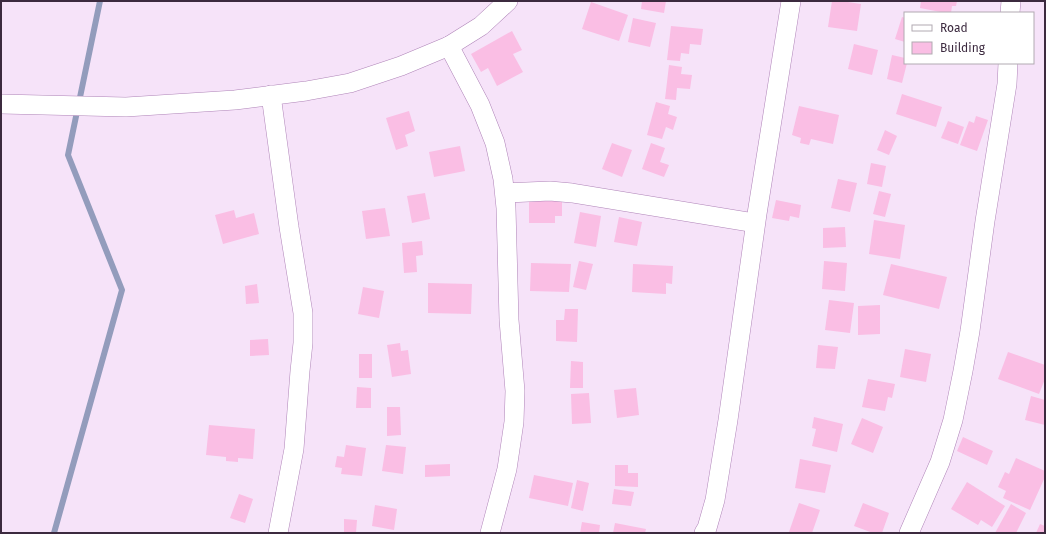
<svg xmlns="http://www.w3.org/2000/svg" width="1046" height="534" font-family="'Fira Sans',sans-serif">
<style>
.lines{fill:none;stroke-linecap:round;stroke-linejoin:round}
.stream{stroke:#939cbc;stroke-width:6}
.building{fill:#fabee4}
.street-casing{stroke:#af84b8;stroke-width:20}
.street{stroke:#fff;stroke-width:19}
</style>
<rect width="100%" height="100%" fill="#f6e3f9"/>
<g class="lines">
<path class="stream" d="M 54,533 L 122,290 L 68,155 L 100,1"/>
</g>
<g class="building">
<path d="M 642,1 L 666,1 L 664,13 L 641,9 Z"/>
<path d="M 832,1 L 841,1 L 861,4 L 857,31 L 828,27 Z"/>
<path d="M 921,1 L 957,1 L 956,6 L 952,6 L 951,13 L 946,13 L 920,8 Z"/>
<path d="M 591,2 L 628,15 L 619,41 L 582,29 Z"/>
<path d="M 902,17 L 905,18 L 905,42 L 895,39 Z"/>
<path d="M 633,18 L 656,23 L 650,47 L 628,42 Z"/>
<path d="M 671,26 L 703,29 L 701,45 L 690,44 L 689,54 L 681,53 L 680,61 L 667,60 Z"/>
<path d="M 512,31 L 522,50 L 513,54 L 523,72 L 497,86 L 488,68 L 481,72 L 471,54 Z"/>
<path d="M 854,44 L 878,50 L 872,75 L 848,69 Z"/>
<path d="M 892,55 L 905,58 L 905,63 L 907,63 L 902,83 L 887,79 Z"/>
<path d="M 669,65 L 682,67 L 681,74 L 692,75 L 690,89 L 677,88 L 676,100 L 665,99 Z"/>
<path d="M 902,94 L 942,107 L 936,127 L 896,114 Z"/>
<path d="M 656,102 L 670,106 L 668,114 L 677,117 L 673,130 L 666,127 L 662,139 L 647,135 Z"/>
<path d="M 799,106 L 839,115 L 833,144 L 811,139 L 809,145 L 800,143 L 801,138 L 792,135 Z"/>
<path d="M 409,111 L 415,131 L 405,135 L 408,146 L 396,150 L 386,118 Z"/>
<path d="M 976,116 L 988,120 L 977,151 L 960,145 L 969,121 L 974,123 Z"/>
<path d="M 948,121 L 964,127 L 958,144 L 941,138 Z"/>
<path d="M 885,130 L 897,136 L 889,155 L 877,150 Z"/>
<path d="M 612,143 L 632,150 L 622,177 L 602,169 Z"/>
<path d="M 651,143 L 665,148 L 660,162 L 669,165 L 664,177 L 642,169 Z"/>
<path d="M 460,146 L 465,171 L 434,177 L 429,152 Z"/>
<path d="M 871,163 L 886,166 L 882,187 L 867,184 Z"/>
<path d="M 838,179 L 857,183 L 850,212 L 831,208 Z"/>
<path d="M 879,191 L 891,194 L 885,217 L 873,214 Z"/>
<path d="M 425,193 L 430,219 L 412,223 L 407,196 Z"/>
<path d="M 529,193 L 562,193 L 562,216 L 555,216 L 555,223 L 529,223 Z"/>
<path d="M 776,200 L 801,205 L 799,218 L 790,216 L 789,221 L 772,218 Z"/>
<path d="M 385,208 L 390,236 L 366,239 L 362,211 Z"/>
<path d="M 234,210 L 236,218 L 254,213 L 259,234 L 223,244 L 215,215 Z"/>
<path d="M 580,212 L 601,216 L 596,247 L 574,243 Z"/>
<path d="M 619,217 L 642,222 L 637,246 L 614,242 Z"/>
<path d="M 874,220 L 905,225 L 900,259 L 869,254 Z"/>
<path d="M 845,227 L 846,247 L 823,248 L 823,228 Z"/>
<path d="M 422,241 L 423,255 L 416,256 L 417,272 L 404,273 L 402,243 Z"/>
<path d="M 579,261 L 593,264 L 586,290 L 573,287 Z"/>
<path d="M 824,261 L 847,263 L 845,291 L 822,289 Z"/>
<path d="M 531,263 L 571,264 L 569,292 L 530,291 Z"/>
<path d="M 633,264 L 673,266 L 672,284 L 666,283 L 666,294 L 632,292 Z"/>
<path d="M 891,264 L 947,277 L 939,309 L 883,295 Z"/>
<path d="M 428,283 L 472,284 L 471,314 L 428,313 Z"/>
<path d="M 257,284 L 259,303 L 246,304 L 245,286 Z"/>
<path d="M 363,287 L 384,291 L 379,318 L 358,314 Z"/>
<path d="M 829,300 L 854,303 L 850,333 L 825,330 Z"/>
<path d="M 880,305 L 880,334 L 858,335 L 858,306 Z"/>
<path d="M 565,309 L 578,309 L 577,342 L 556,341 L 556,320 L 564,320 Z"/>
<path d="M 268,339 L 269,355 L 250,356 L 250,340 Z"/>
<path d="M 400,343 L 401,351 L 408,350 L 411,374 L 392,377 L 387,345 Z"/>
<path d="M 818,345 L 838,347 L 835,369 L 816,368 Z"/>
<path d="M 905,349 L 931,354 L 926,382 L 900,377 Z"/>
<path d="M 1008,352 L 1045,365 L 1045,379 L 1039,394 L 998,379 Z"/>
<rect x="359" y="354" width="13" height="24"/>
<path d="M 571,361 L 583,362 L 583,388 L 570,388 Z"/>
<path d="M 868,379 L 895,384 L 892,398 L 888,397 L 885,411 L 862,407 Z"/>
<path d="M 357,387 L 371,388 L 371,408 L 356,408 Z"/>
<path d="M 636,388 L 639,415 L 617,418 L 614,390 Z"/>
<path d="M 589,393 L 591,423 L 572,424 L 571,394 Z"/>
<path d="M 1031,396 L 1045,400 L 1045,425 L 1025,420 Z"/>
<path d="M 387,407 L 400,407 L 401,435 L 387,436 Z"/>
<path d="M 814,417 L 843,424 L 837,452 L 812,446 L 816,429 L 812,428 Z"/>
<path d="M 862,418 L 883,427 L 873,453 L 851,444 Z"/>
<path d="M 209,425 L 255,429 L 253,459 L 238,458 L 238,462 L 226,461 L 226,457 L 206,455 Z"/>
<path d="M 963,437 L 993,451 L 987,465 L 957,451 Z"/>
<path d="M 346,445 L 366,448 L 362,476 L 341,474 L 342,468 L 335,467 L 337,456 L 344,457 Z"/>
<path d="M 386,445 L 406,447 L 403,474 L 382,471 Z"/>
<path d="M 1016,458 L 1045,471 L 1045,477 L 1030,510 L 1003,498 L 1006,491 L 998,487 L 1005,472 L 1009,474 Z"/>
<path d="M 800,459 L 831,465 L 825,493 L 795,488 Z"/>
<path d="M 450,464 L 450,476 L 425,477 L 425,465 Z"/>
<path d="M 615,465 L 628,465 L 628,473 L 638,473 L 638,487 L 615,486 Z"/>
<path d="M 534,475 L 573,483 L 568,506 L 529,498 Z"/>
<path d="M 577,480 L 589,483 L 583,511 L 571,508 Z"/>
<path d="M 967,482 L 1005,506 L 992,527 L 981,520 L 978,525 L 951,509 Z"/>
<path d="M 614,489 L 634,492 L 631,506 L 612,504 Z"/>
<path d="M 239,494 L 253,499 L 245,523 L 230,518 Z"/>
<path d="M 799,503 L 820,510 L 812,533 L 792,533 L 789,532 Z"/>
<path d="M 863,503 L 889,513 L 882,533 L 873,533 L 854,526 Z"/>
<path d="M 1011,504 L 1026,513 L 1016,533 L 995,533 Z"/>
<path d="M 375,505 L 397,509 L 394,530 L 372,526 Z"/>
<path d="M 344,519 L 357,520 L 356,533 L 344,533 Z"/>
<path d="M 582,522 L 600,525 L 599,533 L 580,533 Z"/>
<path d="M 615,523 L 646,529 L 645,533 L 613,533 Z"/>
<path d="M 1040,524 L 1045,526 L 1045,533 L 1036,533 Z"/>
</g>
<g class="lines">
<defs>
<g id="street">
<path d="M 1010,13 L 1011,1"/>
<path d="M 449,46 L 480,105 L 495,143 L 503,179 L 506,208 L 509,320 L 515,391 L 514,422 L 507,469 L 490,533"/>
<path d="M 271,95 L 289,227 L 303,313 L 303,343 L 300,371 L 294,449 L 278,533"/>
<path d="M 1,104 L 126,107 L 235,100 L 306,91 L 350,83 L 401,66 L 449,46 L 481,26 L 508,1"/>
<path d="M 505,193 L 550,191 L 572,193 L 755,223"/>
<path d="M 704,533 L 707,528 L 715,500 L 728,420 L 757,214 L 791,1"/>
<path d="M 909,533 L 940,462 L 953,420 L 963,371 L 970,331 L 985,221 L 1007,84 L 1008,63"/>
</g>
</defs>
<use href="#street" class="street-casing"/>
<use href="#street" class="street"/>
</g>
<rect width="1046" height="534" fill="none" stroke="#3c2a3f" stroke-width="4"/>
<rect x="904" y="12" width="130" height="52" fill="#ffffff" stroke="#b1aab2"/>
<rect x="912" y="25" width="20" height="6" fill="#ffffff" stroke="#b1aab2"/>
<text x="940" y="32" font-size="12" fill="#3c2a3f">Road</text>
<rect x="912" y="42" width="20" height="12" fill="#fabee4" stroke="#b1aab2"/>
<text x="940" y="52" font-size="12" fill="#3c2a3f">Building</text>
</svg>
